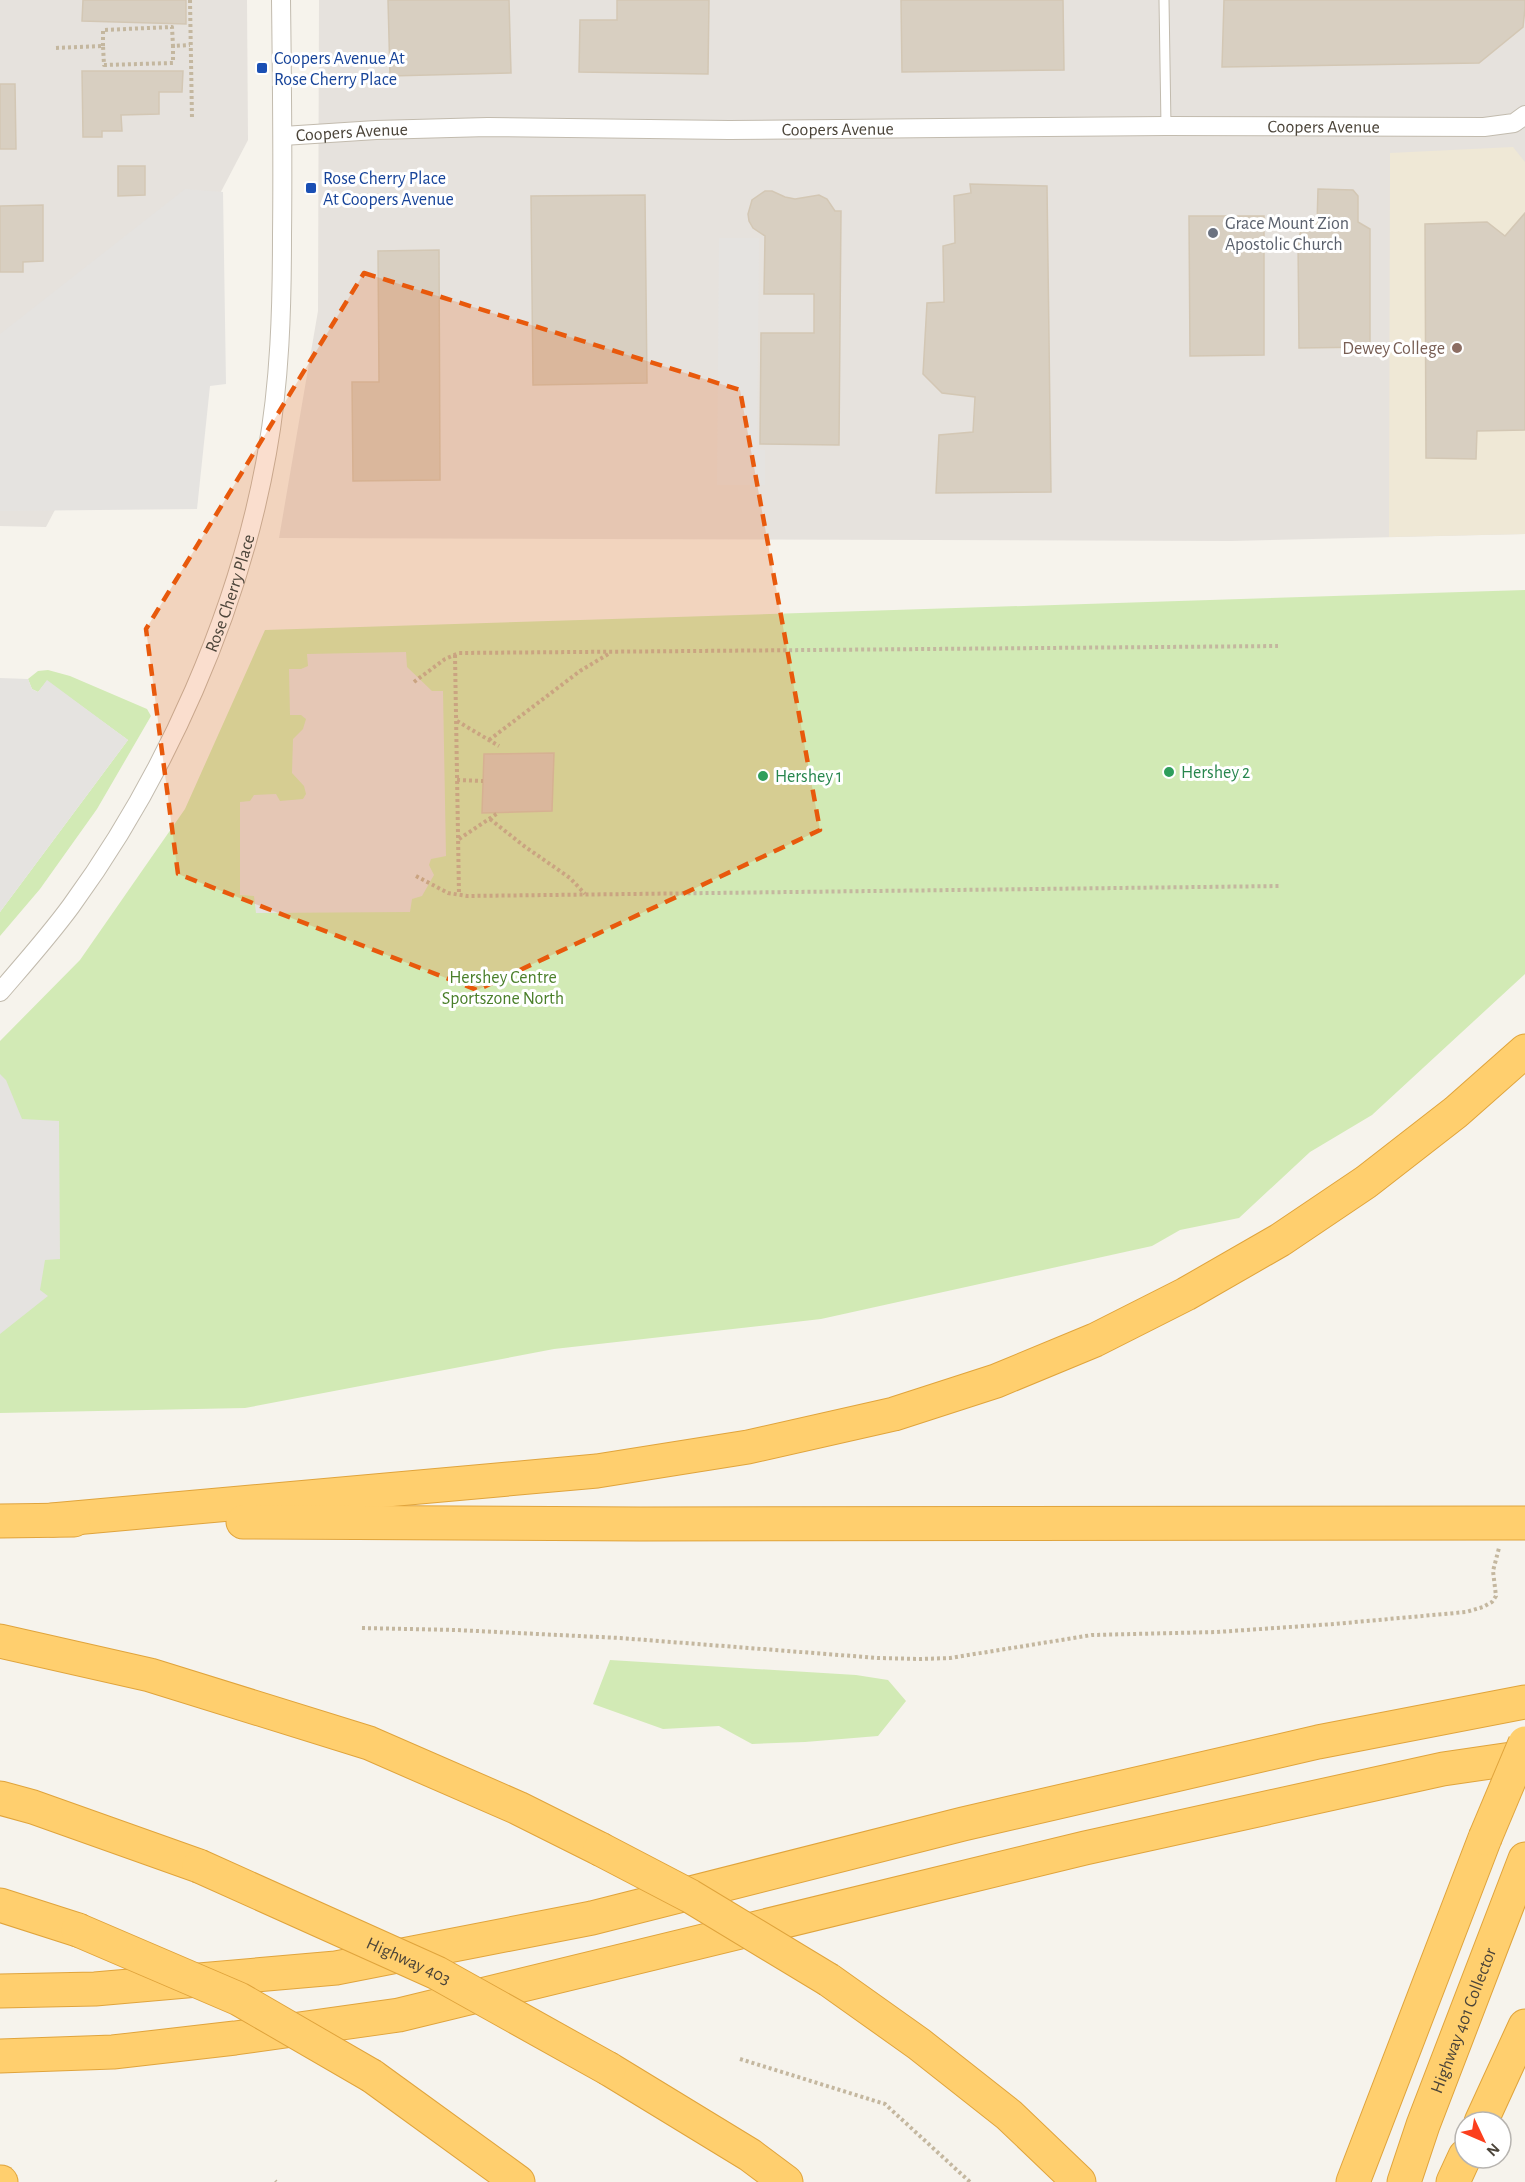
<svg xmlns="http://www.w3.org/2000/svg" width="1525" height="2182" font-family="'Alegreya Sans',sans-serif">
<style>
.industrial{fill:#e6e2dd}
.education{fill:#efe8d6}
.green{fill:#d2eab5}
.parking{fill:#e5e3e0}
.building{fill:#d8cfc1;stroke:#d3c7b4;stroke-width:1.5}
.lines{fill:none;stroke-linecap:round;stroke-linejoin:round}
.service-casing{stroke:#c2bbae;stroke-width:11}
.minor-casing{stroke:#c2bbae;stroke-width:20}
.motorway-casing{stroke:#e0a43c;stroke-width:35}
.path{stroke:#c4b79f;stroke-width:4;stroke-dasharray:3 3;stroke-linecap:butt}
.service{stroke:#fff;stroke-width:9}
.minor{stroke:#fff;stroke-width:18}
.motorway{stroke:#ffcf6e;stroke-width:33}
.motorway-bridge-casing{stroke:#e0a43c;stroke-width:35;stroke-linecap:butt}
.motorway-bridge{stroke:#ffcf6e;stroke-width:33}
.marked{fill:#e8590c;fill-opacity:0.2;stroke:#e8590c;stroke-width:4.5;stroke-dasharray:12 8;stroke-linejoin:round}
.transit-dot{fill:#1a4fb4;stroke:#fff;stroke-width:2}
.worship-dot{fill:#6b7280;stroke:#fff;stroke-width:2}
.education-dot{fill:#8d6e63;stroke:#fff;stroke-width:2}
.leisure-dot{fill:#2e9e5b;stroke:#fff;stroke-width:2}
.labels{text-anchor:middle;stroke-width:6;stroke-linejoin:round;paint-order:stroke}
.transit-label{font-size:18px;fill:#164399;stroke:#fff;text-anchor:start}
.street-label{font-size:18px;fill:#4b4439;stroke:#fff}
.worship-label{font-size:18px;fill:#5b616d;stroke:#fff;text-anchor:start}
.education-label{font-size:18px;fill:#785e54;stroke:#fff;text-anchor:end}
.leisure-label{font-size:18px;fill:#27864d;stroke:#fff;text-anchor:start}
.park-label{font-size:18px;fill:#4a7f2a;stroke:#fff}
</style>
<rect width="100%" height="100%" fill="#f6f3ec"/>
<g class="industrial">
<path d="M 0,0 L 247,0 L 248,140 L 46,527 L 0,526 Z"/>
<path d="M 319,0 L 1525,0 L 1525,534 L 1231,541 L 279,538 L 318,311 Z"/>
</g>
<path class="education" d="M 1513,147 L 1525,162 L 1525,534 L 1389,537 L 1390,153 Z"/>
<g class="green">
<path d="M 1525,590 L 1525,974 L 1372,1115 L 1310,1152 L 1239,1218 L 1180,1230 L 1152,1246 L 821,1319 L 554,1349 L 245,1408 L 0,1413 L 0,1041 L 80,960 L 185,809 L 265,630 Z"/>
<path d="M 48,670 L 70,676 L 147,709 L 151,716 L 97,809 L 40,889 L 0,936 L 0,912 L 128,740 L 47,681 L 38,692 L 32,689 L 28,679 L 38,671 Z"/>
<path d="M 610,1660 L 856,1675 L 888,1680 L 906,1701 L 878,1736 L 805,1742 L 752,1744 L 719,1726 L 663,1729 L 593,1704 Z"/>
</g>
<g class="parking">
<path d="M 185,189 L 223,192 L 226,384 L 210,386 L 197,509 L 0,511 L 0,334 Z"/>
<path d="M 719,238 L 759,238 L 757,449 L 765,450 L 765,485 L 717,485 Z"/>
<path d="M 406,652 L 407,667 L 432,691 L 443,691 L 446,856 L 431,859 L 429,865 L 434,875 L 422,896 L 412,899 L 410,912 L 256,913 L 254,896 L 240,895 L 240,802 L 250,801 L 254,795 L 276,794 L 280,801 L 303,799 L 306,794 L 304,786 L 292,773 L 293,739 L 303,729 L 306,719 L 301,715 L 290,715 L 289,669 L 301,669 L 308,666 L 307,654 Z"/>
<path d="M 0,678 L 28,679 L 32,689 L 38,692 L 47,680 L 128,740 L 0,912 Z"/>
<path d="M 0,1074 L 6,1080 L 22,1119 L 59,1121 L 60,1259 L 45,1260 L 40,1290 L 48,1296 L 0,1334 Z"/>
</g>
<g class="building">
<path d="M 83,0 L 186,0 L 186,24 L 82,21 Z"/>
<path d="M 388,0 L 509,0 L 511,73 L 390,76 Z"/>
<path d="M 617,0 L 709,0 L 708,74 L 579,72 L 580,20 L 617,20 Z"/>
<path d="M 901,0 L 1063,0 L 1064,70 L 902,72 Z"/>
<path d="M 1224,0 L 1525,0 L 1525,8 L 1523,27 L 1479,63 L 1222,67 Z"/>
<path d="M 82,71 L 183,71 L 182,92 L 159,92 L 159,114 L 121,115 L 122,131 L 102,131 L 102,137 L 83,137 Z"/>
<path d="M 0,84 L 15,84 L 16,149 L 0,149 Z"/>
<path d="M 118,166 L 145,166 L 145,195 L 118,196 Z"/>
<path d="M 970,184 L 1047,186 L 1051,492 L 936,493 L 939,435 L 973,432 L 975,397 L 942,393 L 923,374 L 927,303 L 944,302 L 943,246 L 955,243 L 954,196 L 971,193 Z"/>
<path d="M 1318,189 L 1353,190 L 1358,196 L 1358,222 L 1370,229 L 1370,347 L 1299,348 L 1298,240 L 1302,228 L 1317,225 Z"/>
<path d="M 765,191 L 772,191 L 785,197 L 795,199 L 819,195 L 827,199 L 835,211 L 841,211 L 839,445 L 760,444 L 761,333 L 814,333 L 814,294 L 764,294 L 765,236 L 753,228 L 749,221 L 748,214 L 752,200 Z"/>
<path d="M 645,195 L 647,383 L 533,385 L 531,196 Z"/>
<path d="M 43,205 L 43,261 L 23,262 L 23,272 L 0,272 L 0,206 Z"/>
<path d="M 1525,213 L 1525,430 L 1477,431 L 1476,459 L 1426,458 L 1425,224 L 1487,222 L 1505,236 Z"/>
<path d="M 1189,216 L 1264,216 L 1264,355 L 1190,356 Z"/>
<path d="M 439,250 L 440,480 L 353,481 L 352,382 L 379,382 L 378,251 Z"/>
<path d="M 554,753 L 552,811 L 482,813 L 484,754 Z"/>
</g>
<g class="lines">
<defs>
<path id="service" d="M 1164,0 L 1166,126"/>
<g id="minor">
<path id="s1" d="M 283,136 L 376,130 L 488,127 L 729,130 L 1166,126 L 1484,127 L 1514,123 L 1525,115"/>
<path id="s2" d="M 0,992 C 24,964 49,936 71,906 C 166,776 239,611 267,453 C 280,382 282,308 282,235 C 283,157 282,78 281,0"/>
</g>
<g id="motorway">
<path d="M 52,1520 L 597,1471 L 748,1447 L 894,1414 L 996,1381 L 1095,1340 L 1186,1294 L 1280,1240 L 1366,1182 L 1456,1112 L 1525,1051"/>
<path d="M 0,1521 L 74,1520"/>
<path d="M 243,1522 L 640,1524 L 1525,1523"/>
<path d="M 0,1641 L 150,1675 L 369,1743 L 518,1808 L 600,1849"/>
<path d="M 0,1798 L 33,1807 L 199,1866"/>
<path d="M 0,1905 L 78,1930"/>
<path d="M 829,1980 L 919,2044 L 1009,2115 L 1079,2182"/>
<path d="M 0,1991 L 95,1989 L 336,1968 L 592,1918 L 963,1824 L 1318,1742 L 1525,1702"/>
<path d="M 0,2056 L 113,2052 L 235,2038 L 399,2015 L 1085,1848 L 1443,1769 L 1525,1757"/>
<path d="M 609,2069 L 750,2155 L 786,2182"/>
<path d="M 372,2076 L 518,2182"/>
<path d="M 1481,2122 L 1525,2026"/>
<path d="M 0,2182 L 1,2182"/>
<path d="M 1353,2182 L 1485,1838"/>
<path id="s3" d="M 1404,2182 L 1423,2125 L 1525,1859"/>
<path d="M 1453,2182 L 1465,2156"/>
</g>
</defs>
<use href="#service" class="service-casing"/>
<use href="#minor" class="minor-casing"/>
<use href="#motorway" class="motorway-casing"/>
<g class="path">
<path d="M 190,0 L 192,119"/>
<path d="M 103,46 L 103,30 L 172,27 L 173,46"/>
<path d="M 56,48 L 103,46 L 104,65 L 173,63 L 173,46 L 190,45"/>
<path d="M 455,655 L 459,895"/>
<path d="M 414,682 L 445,659 L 459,653 L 1278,646"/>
<path d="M 457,721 L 499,746"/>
<path d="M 489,740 L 580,671 L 610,653"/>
<path d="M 457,780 L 483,781"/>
<path d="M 490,819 L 524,846 L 570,878 L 585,894"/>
<path d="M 459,839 L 498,813"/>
<path d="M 416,876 L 448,893 L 467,896 L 1281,886"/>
<path d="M 362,1628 L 456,1630 L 620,1638 L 878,1658 L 921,1659 L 950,1658 L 1092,1635 L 1217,1632 L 1334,1624 L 1466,1612 L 1483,1607 L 1492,1602 L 1496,1596 L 1493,1571 L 1499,1548"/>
<path d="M 740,2059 L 885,2104 L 970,2182"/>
<path d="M 275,2181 L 276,2182"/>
</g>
<use href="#service" class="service"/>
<use href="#minor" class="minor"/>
<use href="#motorway" class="motorway"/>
<defs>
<g id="motorway-bridge">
<path d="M 1485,1838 L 1525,1743"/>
<path d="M 600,1849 L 690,1896 L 829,1980"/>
<path id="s4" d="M 199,1866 L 437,1973 L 609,2069"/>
<path d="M 78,1930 L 239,1999 L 372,2076"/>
</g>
</defs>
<use href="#motorway-bridge" class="motorway-bridge-casing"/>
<use href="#motorway-bridge" class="motorway-bridge"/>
</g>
<path class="marked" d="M 364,273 L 740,390 L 820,830 L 477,990 L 178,874 L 146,629 Z"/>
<g class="transit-dot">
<rect x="256" y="62" width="12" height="12" rx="3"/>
<rect x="305" y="182" width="12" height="12" rx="3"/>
</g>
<circle class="worship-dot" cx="1213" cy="233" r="6"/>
<circle class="education-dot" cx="1457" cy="348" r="6"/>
<g class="leisure-dot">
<circle cx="1169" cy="772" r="6"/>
<circle cx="763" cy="776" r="6"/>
</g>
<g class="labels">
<g class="transit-label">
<text x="274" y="64">Coopers Avenue At<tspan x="274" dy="21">Rose Cherry Place</tspan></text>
<text x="323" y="184">Rose Cherry Place<tspan x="323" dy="21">At Coopers Avenue</tspan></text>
</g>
<g class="street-label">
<text dy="6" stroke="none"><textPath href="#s1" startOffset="1041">Coopers Avenue</textPath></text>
<text dy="6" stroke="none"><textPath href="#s1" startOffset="555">Coopers Avenue</textPath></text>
<text dy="6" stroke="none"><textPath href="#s1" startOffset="69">Coopers Avenue</textPath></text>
<text dy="6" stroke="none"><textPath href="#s2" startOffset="464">Rose Cherry Place</textPath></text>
<text dy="6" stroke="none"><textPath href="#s4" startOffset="230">Highway 403</textPath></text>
<text dy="6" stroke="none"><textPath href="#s3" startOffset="172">Highway 401 Collector</textPath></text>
</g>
<g class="worship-label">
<text x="1225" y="229">Grace Mount Zion<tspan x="1225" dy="21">Apostolic Church</tspan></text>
</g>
<g class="education-label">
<text x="1445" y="354">Dewey College</text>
</g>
<g class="leisure-label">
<text x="1181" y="778">Hershey 2</text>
<text x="775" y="782">Hershey 1</text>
</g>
<g class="park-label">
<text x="503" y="983">Hershey Centre<tspan x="503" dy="21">Sportszone North</tspan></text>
</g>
</g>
<g transform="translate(1483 2140) rotate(134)"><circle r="28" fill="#ffffff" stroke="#b7b4b0" stroke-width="1.5"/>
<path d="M0-4.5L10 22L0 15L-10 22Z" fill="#fc3f1d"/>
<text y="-9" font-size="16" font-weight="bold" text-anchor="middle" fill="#4b4439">N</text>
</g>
</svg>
